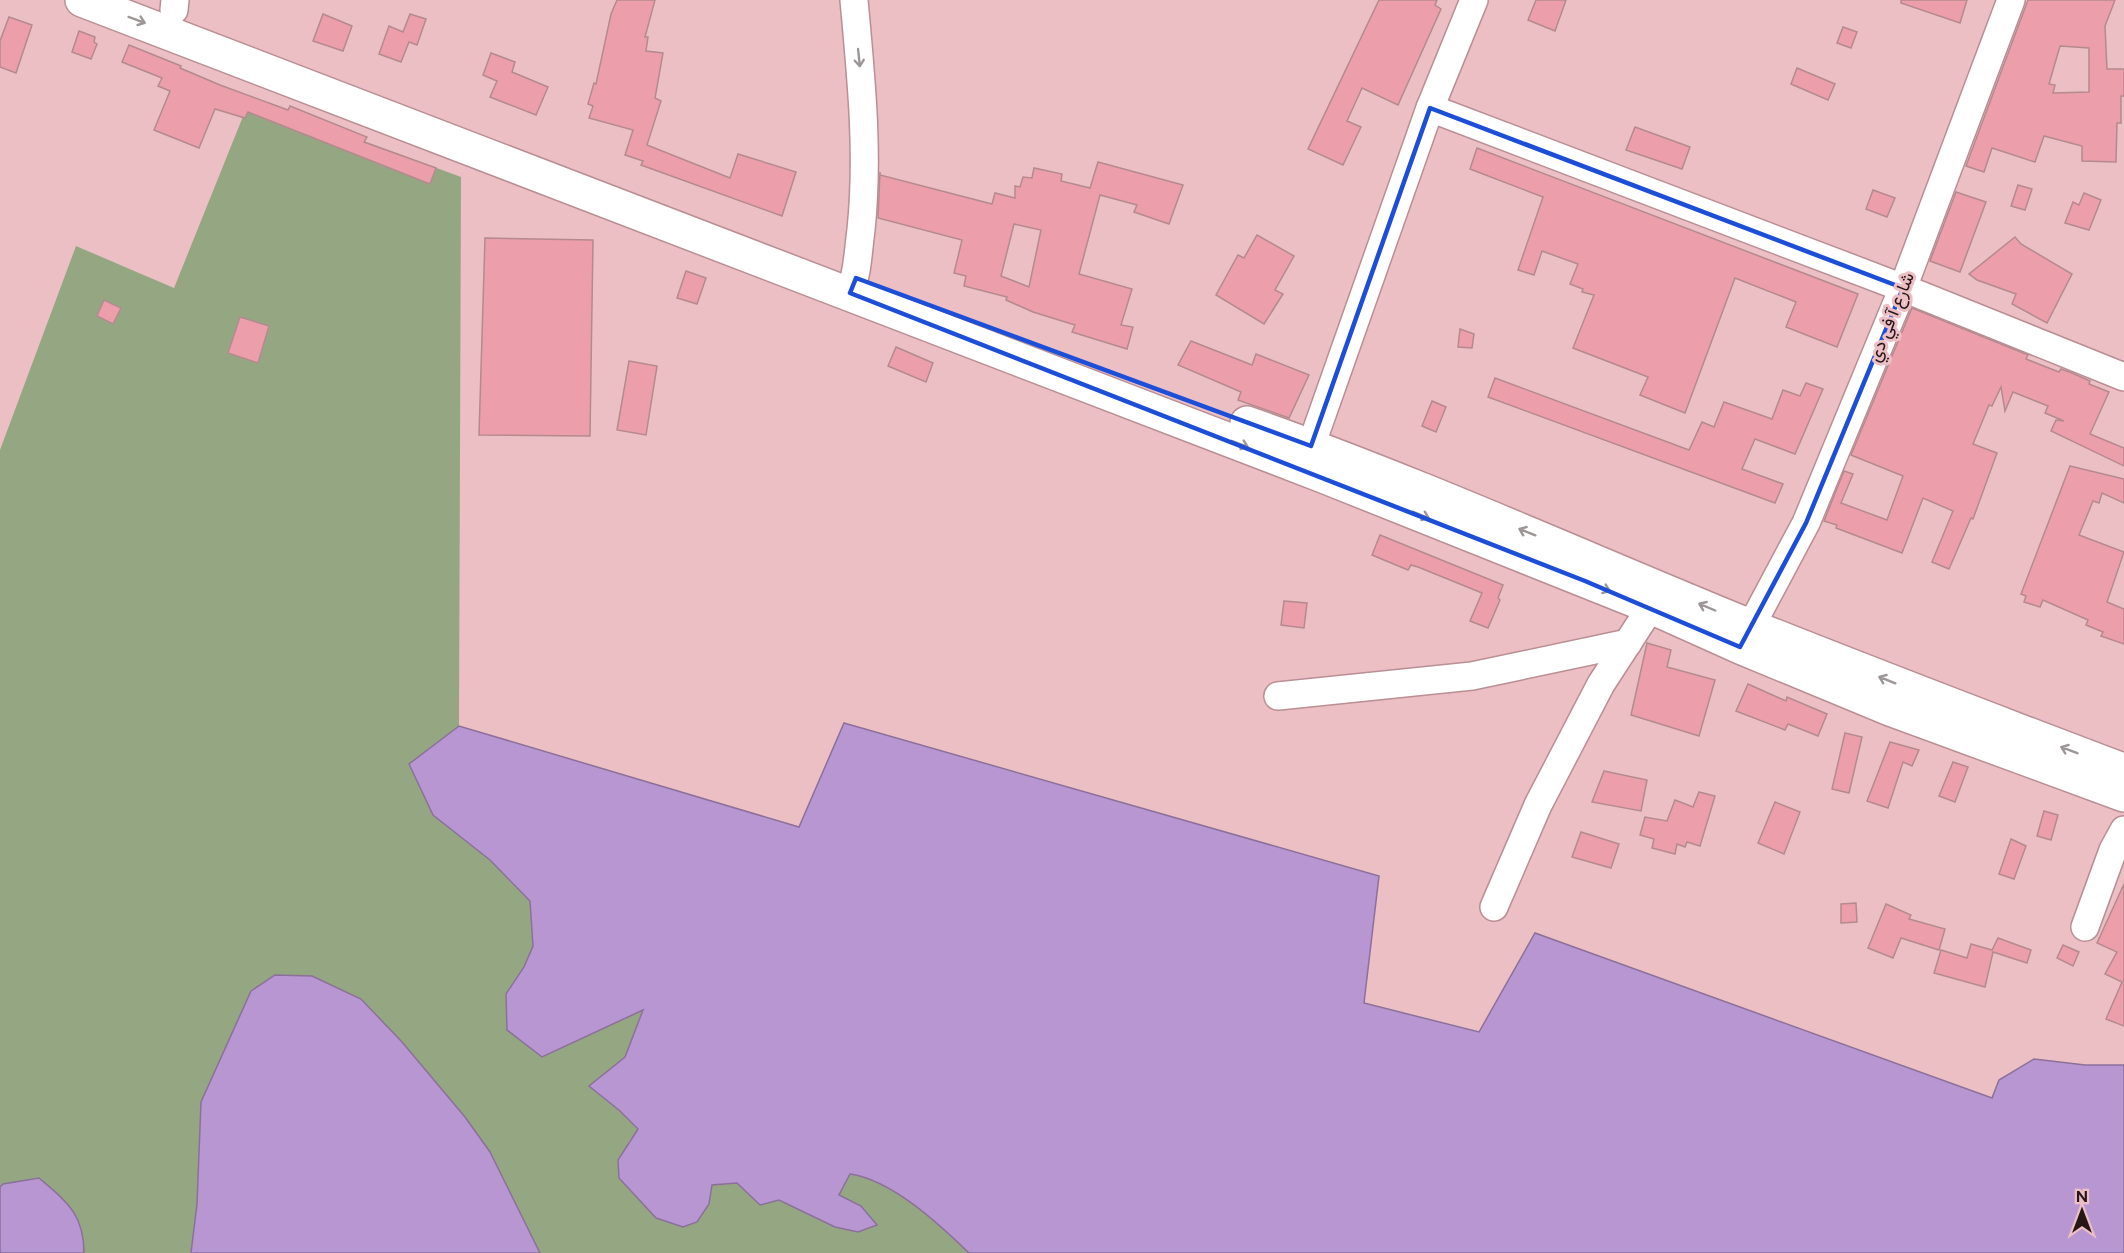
<svg xmlns="http://www.w3.org/2000/svg" width="2124" height="1253" font-family="Figtree,Vazirmatn,sans-serif">
<style>
.green{fill:#95a782}
.water{fill:#b796d2;stroke:#8c709a;stroke-width:1.5}
.building{fill:#ec9fab;stroke:#b48a8f;stroke-width:1.5;fill-rule:evenodd}
.lines{fill:none;stroke-linecap:round;stroke-linejoin:round}
.minor-casing{stroke:#b98f94;stroke-width:30}
.major-casing{stroke:#b98f94;stroke-width:36}
.minor{stroke:#fff;stroke-width:27}
.major{stroke:#fff;stroke-width:33}
.oneway{stroke:#9d9697}
.marked{fill:none;stroke:#1d4ed8;stroke-width:4.5;stroke-linejoin:round}
.labels{text-anchor:middle;stroke-width:6;stroke-linejoin:round;paint-order:stroke}
.street-label{font-size:18px;fill:#261618;stroke:#ecbfc5}
</style>
<rect width="100%" height="100%" fill="#ecbfc5"/>
<path class="green" d="M 250,99 L 461,177 L 459,726 L 409,764 L 433,815 L 490,860 L 530,901 L 533,946 L 524,967 L 506,994 L 542,1057 L 643,1009 L 625,1057 L 589,1086 L 620,1111 L 638,1130 L 629,1141 L 619,1178 L 636,1195 L 709,1204 L 711,1185 L 737,1183 L 760,1205 L 779,1200 L 835,1227 L 861,1206 L 838,1195 L 850,1174 C 892,1180 939,1223 969,1253 L 0,1253 L 0,450 L 76,246 L 174,288 Z"/>
<g class="water">
<path d="M 844,723 L 1379,876 L 1364,1003 L 1479,1032 L 1535,933 L 1992,1098 L 1999,1080 L 2034,1059 L 2085,1065 L 2124,1065 L 2124,1253 L 969,1253 C 939,1224 892,1180 850,1174 L 839,1195 L 861,1206 L 877,1225 L 858,1232 L 835,1227 L 779,1200 L 760,1205 L 737,1183 L 712,1185 L 709,1204 L 697,1222 L 683,1227 L 656,1218 L 619,1178 L 618,1160 L 638,1129 L 620,1111 L 589,1086 L 625,1057 L 643,1010 L 542,1057 L 507,1030 L 506,994 L 524,967 L 533,946 L 530,901 L 490,860 L 433,815 L 409,764 L 459,726 L 799,827 Z"/>
<path d="M 275,975 L 312,976 L 361,999 L 402,1042 L 465,1117 L 490,1152 L 540,1253 L 191,1253 L 197,1204 L 201,1102 L 251,991 Z"/>
<path d="M 39,1178 C 67,1202 84,1214 84,1253 L 0,1253 L 0,1187 L 3,1184 Z"/>
</g>
<g class="building">
<path d="M 617,0 L 655,0 L 645,37 L 648,37 L 646,51 L 663,53 L 655,98 L 661,101 L 647,145 L 730,178 L 738,154 L 796,172 L 782,216 L 641,165 L 643,161 L 625,155 L 633,130 L 589,118 L 593,106 L 588,104 L 594,83 L 596,84 L 611,14 Z"/>
<path d="M 1379,0 L 1437,0 L 1435,5 L 1441,9 L 1398,105 L 1362,88 L 1347,121 L 1361,127 L 1343,165 L 1308,149 Z"/>
<path d="M 1536,0 L 1566,0 L 1555,31 L 1528,20 Z"/>
<path d="M 1901,0 L 1967,0 L 1960,23 L 1901,3 Z"/>
<path d="M 2028,0 L 2115,0 L 2105,26 L 2107,69 L 2124,69 L 2124,96 L 2121,96 L 2121,123 L 2117,123 L 2116,162 L 2082,161 L 2082,146 L 2044,136 L 2035,162 L 1992,148 L 1984,172 L 1966,166 ZM 2060,46 L 2089,48 L 2089,92 L 2053,93 L 2055,85 L 2049,84 Z"/>
<path d="M 323,14 L 352,26 L 343,51 L 313,41 Z"/>
<path d="M 410,14 L 426,19 L 417,45 L 409,42 L 401,62 L 379,54 L 389,26 L 403,32 Z"/>
<path d="M 9,17 L 32,25 L 16,73 L 0,67 L 0,41 Z"/>
<path d="M 1843,27 L 1857,32 L 1851,48 L 1837,43 Z"/>
<path d="M 79,31 L 95,37 L 94,42 L 97,44 L 91,59 L 72,52 Z"/>
<path d="M 129,45 L 181,66 L 180,68 L 220,85 L 288,110 L 290,106 L 367,137 L 364,142 L 436,168 L 430,184 L 248,112 L 245,118 L 215,109 L 199,148 L 154,130 L 170,91 L 158,86 L 162,78 L 122,62 Z"/>
<path d="M 491,53 L 515,62 L 512,72 L 548,87 L 536,115 L 490,97 L 497,81 L 483,75 Z"/>
<path d="M 1797,68 L 1835,84 L 1828,100 L 1791,84 Z"/>
<path d="M 1635,127 L 1690,147 L 1682,169 L 1626,150 Z"/>
<path d="M 1477,148 L 1858,294 L 1837,347 L 1786,327 L 1796,302 L 1735,278 L 1685,413 L 1640,395 L 1648,377 L 1573,348 L 1594,295 L 1582,292 L 1583,289 L 1570,284 L 1578,264 L 1542,251 L 1534,275 L 1518,270 L 1543,197 L 1470,169 Z"/>
<path d="M 1098,162 L 1183,185 L 1169,224 L 1134,212 L 1137,205 L 1100,195 L 1079,274 L 1132,289 L 1121,325 L 1133,327 L 1127,349 L 1072,332 L 1075,325 L 1033,312 L 1006,300 L 1007,297 L 964,286 L 966,276 L 954,273 L 962,240 L 878,218 L 880,172 L 880,175 L 992,204 L 995,193 L 1015,198 L 1015,186 L 1020,187 L 1023,177 L 1032,178 L 1034,168 L 1062,174 L 1061,181 L 1090,188 ZM 1014,224 L 1041,230 L 1029,287 L 1001,276 Z"/>
<path d="M 2018,185 L 2032,189 L 2025,210 L 2011,206 Z"/>
<path d="M 1873,190 L 1895,198 L 1887,217 L 1866,209 Z"/>
<path d="M 1956,192 L 1986,202 L 1960,272 L 1930,261 Z"/>
<path d="M 2084,193 L 2101,200 L 2089,230 L 2065,223 L 2073,202 L 2079,205 Z"/>
<path d="M 1257,235 L 1294,256 L 1275,290 L 1283,294 L 1264,324 L 1216,295 L 1238,255 L 1244,258 Z"/>
<path d="M 2015,237 L 2021,244 L 2072,274 L 2047,323 L 2012,304 L 2016,294 L 1977,280 L 1969,274 Z"/>
<path d="M 485,238 L 593,240 L 590,436 L 479,435 Z"/>
<path d="M 686,271 L 706,278 L 697,304 L 677,298 Z"/>
<path d="M 104,300 L 121,308 L 113,324 L 97,316 Z"/>
<path d="M 1912,308 L 2028,355 L 2026,359 L 2059,372 L 2061,369 L 2072,373 L 2090,381 L 2089,384 L 2109,392 L 2090,434 L 2124,448 L 2124,466 L 2051,431 L 2056,420 L 2064,421 L 2045,413 L 2048,406 L 2013,392 L 2005,411 L 2001,387 L 1992,406 L 1989,405 L 1973,444 L 1997,453 L 1973,519 L 1971,518 L 1949,569 L 1932,562 L 1953,511 L 1923,498 L 1902,553 L 1836,528 L 1837,525 L 1824,521 L 1844,471 L 1853,474 L 1841,503 L 1887,520 L 1903,476 L 1851,455 Z"/>
<path d="M 240,317 L 269,326 L 258,363 L 228,353 Z"/>
<path d="M 1460,329 L 1474,334 L 1472,348 L 1458,347 Z"/>
<path d="M 1191,341 L 1252,365 L 1256,354 L 1309,375 L 1289,418 L 1238,400 L 1241,392 L 1178,365 Z"/>
<path d="M 896,347 L 933,363 L 926,382 L 888,366 Z"/>
<path d="M 629,361 L 657,366 L 646,435 L 617,430 Z"/>
<path d="M 1495,378 L 1689,450 L 1702,422 L 1714,427 L 1724,402 L 1772,419 L 1783,390 L 1800,396 L 1806,383 L 1823,389 L 1795,454 L 1755,439 L 1742,469 L 1783,484 L 1775,503 L 1488,397 Z"/>
<path d="M 1432,401 L 1446,407 L 1436,432 L 1422,426 Z"/>
<path d="M 2070,466 L 2124,479 L 2124,503 L 2102,493 L 2099,503 L 2093,501 L 2079,535 L 2124,552 L 2107,602 L 2124,609 L 2124,644 L 2101,636 L 2103,632 L 2086,625 L 2088,620 L 2043,600 L 2040,607 L 2024,602 L 2026,596 L 2021,594 Z"/>
<path d="M 1380,535 L 1503,585 L 1498,598 L 1500,600 L 1488,628 L 1470,621 L 1482,593 L 1418,567 L 1411,565 L 1408,570 L 1372,555 Z"/>
<path d="M 1284,601 L 1307,603 L 1304,628 L 1281,625 Z"/>
<path d="M 1647,643 L 1671,650 L 1667,667 L 1715,680 L 1699,736 L 1631,715 Z"/>
<path d="M 1748,684 L 1786,701 L 1787,697 L 1827,714 L 1818,736 L 1788,724 L 1785,730 L 1736,711 Z"/>
<path d="M 1845,733 L 1862,737 L 1849,793 L 1832,789 Z"/>
<path d="M 1890,742 L 1919,750 L 1912,766 L 1903,762 L 1888,808 L 1867,801 Z"/>
<path d="M 1953,762 L 1968,767 L 1955,802 L 1939,796 Z"/>
<path d="M 1604,771 L 1647,780 L 1641,811 L 1592,802 Z"/>
<path d="M 1699,792 L 1715,796 L 1700,846 L 1687,842 L 1685,847 L 1677,844 L 1675,854 L 1652,848 L 1654,839 L 1640,835 L 1645,817 L 1667,821 L 1675,800 L 1693,807 Z"/>
<path d="M 1775,802 L 1800,812 L 1784,854 L 1758,843 Z"/>
<path d="M 2044,811 L 2058,815 L 2051,840 L 2037,836 Z"/>
<path d="M 1581,832 L 1619,844 L 1611,868 L 1572,857 Z"/>
<path d="M 2011,839 L 2026,846 L 2014,879 L 1999,874 Z"/>
<path d="M 2124,884 L 2124,1026 L 2106,1019 L 2122,982 L 2105,974 L 2117,952 L 2097,943 Z"/>
<path d="M 1856,903 L 1857,922 L 1841,923 L 1841,904 Z"/>
<path d="M 1886,904 L 1911,915 L 1909,919 L 1945,929 L 1939,950 L 1901,938 L 1893,958 L 1868,948 Z"/>
<path d="M 1998,938 L 2031,950 L 2027,963 L 1993,952 L 1985,987 L 1934,973 L 1941,950 L 1967,958 L 1971,944 L 1992,950 Z"/>
<path d="M 2063,945 L 2079,952 L 2073,966 L 2057,958 Z"/>
</g>
<g class="lines">
<defs>
<g id="minor">
<path d="M 174,10 L 175,0"/>
<path d="M 1430,108 L 1903,288 L 2124,377"/>
<path d="M 850,293 C 858,272 858,251 861,230 C 869,152 861,77 854,0"/>
<path d="M 1311,446 L 1430,108 L 1474,0"/>
<path d="M 1742,643 L 1806,523 L 1903,288 L 2011,0"/>
<path d="M 1278,696 L 1472,676 L 1628,643"/>
<path d="M 1494,907 L 1538,805 L 1601,684 L 1651,607"/>
<path d="M 2085,927 L 2113,850 L 2124,830"/>
</g>
<g id="major">
<path d="M 82,0 L 1323,476 L 1651,607 L 1740,647 L 1890,709 L 2124,795"/>
<path d="M 1247,423 C 1418,483 1583,558 1750,626 C 1873,675 1996,722 2120,769"/>
</g>
</defs>
<use href="#minor" class="minor-casing"/>
<use href="#major" class="major-casing"/>
<use href="#minor" class="minor"/>
<use href="#major" class="major"/>
</g>
<defs><path id="oneway-shaft" d="M-6 0H5M1.5-3L5.5 0L1.5 3" fill="none" stroke-width="1.6" stroke-linecap="round" stroke-linejoin="round" transform="scale(1.5)"/></defs>
<g class="oneway">
<use href="#oneway-shaft" transform="translate(137 20) rotate(20)"/>
<use href="#oneway-shaft" transform="translate(859 58) rotate(84)"/>
<use href="#oneway-shaft" transform="translate(1240 444) rotate(21)"/>
<use href="#oneway-shaft" transform="translate(1421 515) rotate(22)"/>
<use href="#oneway-shaft" transform="translate(1527 532) rotate(-158)"/>
<use href="#oneway-shaft" transform="translate(1602 588) rotate(21)"/>
<use href="#oneway-shaft" transform="translate(1707 607) rotate(-157)"/>
<use href="#oneway-shaft" transform="translate(1887 680) rotate(-158)"/>
<use href="#oneway-shaft" transform="translate(2069 750) rotate(-159)"/>
</g>
<path class="marked" d="M 1430,108 L 1903,288 L 1806,523 L 1740,647 L 1585,581 L 850,293 L 856,278 L 1311,446 Z"/>
<g class="labels">
<g class="street-label">
<text transform="translate(1891 317) rotate(-68)" y="6">شارع آ في دي</text>
</g>
</g>
<g transform="translate(2082 1211)" stroke="#ecbfc5" stroke-width="4.5" paint-order="stroke">
<path d="M0-4.5L10 22L0 15L-10 22Z" fill="#261618"/>
<text y="-9" font-size="16" font-weight="bold" text-anchor="middle" fill="#261618">N</text>
</g>
</svg>
